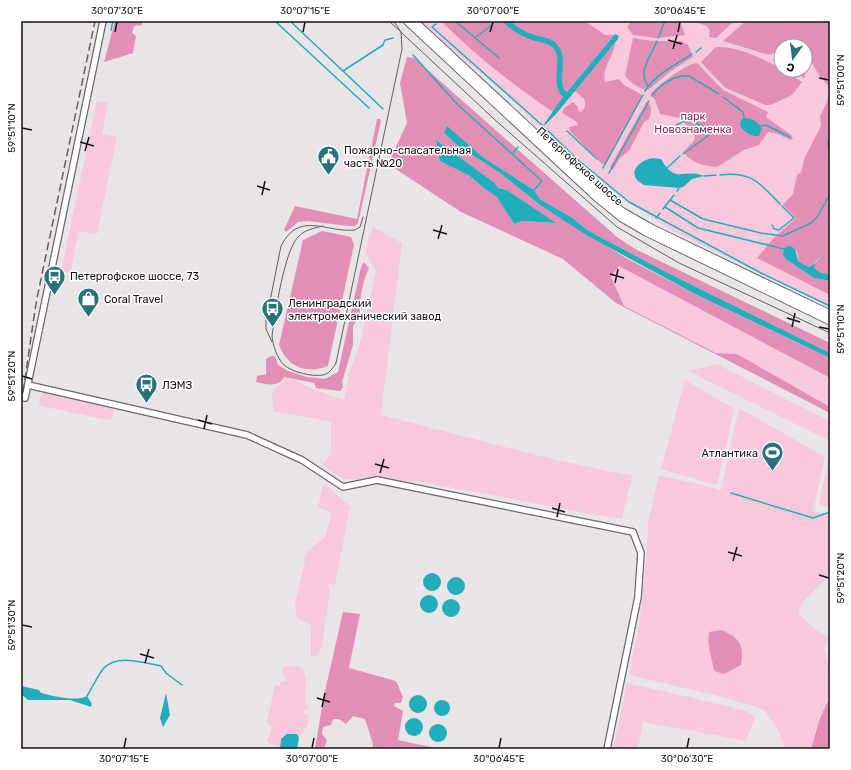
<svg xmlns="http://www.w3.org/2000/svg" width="851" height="770" font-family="Rubik,sans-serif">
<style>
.green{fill:#f8c9dd;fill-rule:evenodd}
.forest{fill:#e38fb5;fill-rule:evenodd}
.water{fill:#22adbd}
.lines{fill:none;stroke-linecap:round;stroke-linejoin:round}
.stream{stroke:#22adbd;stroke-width:1.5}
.canal{stroke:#22adbd;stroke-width:5.5}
.minor-casing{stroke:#6c696a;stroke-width:8}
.major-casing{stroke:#6c696a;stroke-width:9}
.minor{stroke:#fff;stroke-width:5.5}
.major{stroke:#fff;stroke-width:7}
.tram{stroke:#636061;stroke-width:1}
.rail{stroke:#636061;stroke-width:1.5;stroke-dasharray:8 4;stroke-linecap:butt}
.ticks{fill:none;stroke:#161415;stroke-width:1.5}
.labels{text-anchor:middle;stroke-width:3;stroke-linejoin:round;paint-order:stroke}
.park-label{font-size:11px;fill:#89285c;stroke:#fff}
.poi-label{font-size:11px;fill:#161415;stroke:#fff;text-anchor:start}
.street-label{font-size:11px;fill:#161415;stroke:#fff}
.neatline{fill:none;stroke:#161415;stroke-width:1.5}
.ticks-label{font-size:10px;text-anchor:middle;fill:#161415}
</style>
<rect width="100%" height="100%" fill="#e9e4e6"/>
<g class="green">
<path d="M 418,21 L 830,21 L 830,307 L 669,229 L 594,178 L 553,142 L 508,96 ZM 781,46 L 805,46 L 805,70 L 781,70 Z"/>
<path d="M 97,100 L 108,103 L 102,134 L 117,137 L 97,234 L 79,231 L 70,273 L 61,272 Z"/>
<path d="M 373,227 L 402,243 L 381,415 L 560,461 L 632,476 L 622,518 L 613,518 L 422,482 L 343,479 L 322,465 L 331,454 L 331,422 L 274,411 L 272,398 L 273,390 L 283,382 L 285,378 L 294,379 L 312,389 L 344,400 L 349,374 L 361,339 L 376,271 L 365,251 Z"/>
<path d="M 619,266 L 830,378 L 830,407 L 737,354 L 716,353 L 624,306 L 611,277 Z"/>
<path d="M 717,364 L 830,421 L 830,441 L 688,371 Z"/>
<path d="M 685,380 L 734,409 L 717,485 L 661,469 Z"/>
<path d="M 45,393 L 112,408 L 114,411 L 112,418 L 109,420 L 41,406 L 39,403 L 41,394 Z"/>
<path d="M 739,408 L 825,457 L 813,511 L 830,515 L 830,573 L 822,583 L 802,603 L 798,614 L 820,633 L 830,638 L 824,648 L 830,672 L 830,697 L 820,718 L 811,749 L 785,749 L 777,727 L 763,709 L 719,696 L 629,675 L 639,626 L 647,552 L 648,523 L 659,475 L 721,490 Z"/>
<path d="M 828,461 L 830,461 L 830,508 L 819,504 Z"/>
<path d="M 324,483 L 350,507 L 335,585 L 328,584 L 330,591 L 322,647 L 318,655 L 311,657 L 311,625 L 297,618 L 295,604 L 307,552 L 325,537 L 332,513 L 318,507 Z"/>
<path d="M 296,666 L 303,668 L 306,680 L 305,702 L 309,707 L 302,712 L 308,716 L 308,724 L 299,738 L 297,734 L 281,739 L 280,748 L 267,742 L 272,727 L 267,722 L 275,685 L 280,686 L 281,681 L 285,681 L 286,677 L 282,675 L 283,667 Z"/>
<path d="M 627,683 L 744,710 L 755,717 L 746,741 L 643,722 L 638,749 L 613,749 Z"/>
</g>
<g class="forest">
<path d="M 115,21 L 142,21 L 142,25 L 134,26 L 132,33 L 136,36 L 133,53 L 104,62 Z"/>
<path d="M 443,21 L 585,21 L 605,35 L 614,35 L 567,92 L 561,92 L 563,97 L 553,112 C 513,85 479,58 445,25 Z"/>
<path d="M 631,21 L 680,21 L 685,35 L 656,38 L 633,35 L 627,27 Z"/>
<path d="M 693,21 L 734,21 L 716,38 L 709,37 L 710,31 L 707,26 Z"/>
<path d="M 746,21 L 830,21 L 830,274 L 821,273 L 814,268 L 816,263 L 823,258 C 816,258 814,266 809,267 L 799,262 L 797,252 L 792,247 L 787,260 L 814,278 L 830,281 L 830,295 L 757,258 L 772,240 L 796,218 L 783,205 L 793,194 L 797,175 L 801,172 L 805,157 L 821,126 L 820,116 L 827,102 L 830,88 L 818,74 L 810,59 L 804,78 L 792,70 L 805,70 L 805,56 L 810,55 L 809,51 L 805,52 L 805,46 C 799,46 787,43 782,46 C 778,48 776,53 769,55 L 723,41 Z"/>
<path d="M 633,38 L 652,41 L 681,41 L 688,45 L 693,57 L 671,71 L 648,90 C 638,88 632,84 625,76 Z"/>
<path d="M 615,42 C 615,56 601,67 605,82 L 619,79 L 624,85 L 641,94 L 642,97 L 606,164 L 602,164 L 570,131 L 569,127 L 578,125 L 577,122 L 562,113 L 564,108 L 573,102 L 578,107 L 578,111 L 581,112 L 585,107 L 585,100 L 575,91 Z"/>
<path d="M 716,47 C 742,45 782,68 802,82 L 792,95 L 771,105 L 765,105 L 726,88 L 709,71 L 701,62 Z"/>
<path d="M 407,57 L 414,58 L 617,237 L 635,249 L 830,343 L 830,353 L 668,273 L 587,230 L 574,219 L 540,199 L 534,190 L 484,158 L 447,127 L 444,133 L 457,145 L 500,173 L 540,205 L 626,258 L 695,294 L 830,358 L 830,378 L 619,266 L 611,277 L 624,306 L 716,353 L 737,354 L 830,407 L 830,413 L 616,303 L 563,259 L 461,212 L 388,164 L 407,123 L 400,83 ZM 436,140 L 495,183 L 498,188 L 507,190 L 555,223 L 523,221 L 514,224 L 497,197 L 485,189 L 470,176 L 441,161 Z"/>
<path d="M 697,63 L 723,90 L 768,112 L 766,117 L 791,135 L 793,139 L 791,140 L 775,133 L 768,132 L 759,145 L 744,150 L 717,167 C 703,166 692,163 683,152 L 693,142 L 695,137 L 692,131 L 680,118 L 660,114 L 655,100 L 650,94 C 659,85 685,64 697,63 Z"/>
<path d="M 647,101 C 653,107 651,112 649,119 L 644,122 L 629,151 L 620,158 L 612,171 L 610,167 Z"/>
<path d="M 377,119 L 380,119 L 381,121 L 358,223 L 355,226 L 348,226 L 308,221 L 298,222 L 286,232 L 284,230 L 295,206 L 357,219 Z"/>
<path d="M 322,231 L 351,237 L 354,245 L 328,366 C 306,374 288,368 279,345 L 303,240 Z"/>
<path d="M 364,262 L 369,268 C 362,284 359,299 360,316 L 353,326 L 353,345 L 342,382 L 343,387 L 340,391 L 316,388 L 314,383 L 284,377 C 279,388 266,384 256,382 L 257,376 L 266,374 L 266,359 L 271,356 L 275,356 L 278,365 L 288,371 L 307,377 L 325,379 L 338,372 L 361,267 Z"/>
<path d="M 343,612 L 360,614 L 349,668 L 396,681 L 403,697 L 401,703 L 395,703 L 394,706 L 403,711 L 398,740 L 440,749 L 372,749 L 373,744 L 365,719 L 353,716 L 346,724 L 339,719 L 333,719 L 331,725 L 323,727 L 322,734 L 327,740 L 324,749 L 315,749 L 323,700 Z"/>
<path d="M 722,630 C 740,639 744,644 741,665 L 724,674 L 714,671 L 708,641 L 709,632 Z"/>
<path d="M 830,697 L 830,748 L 811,749 L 820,718 Z"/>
</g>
<g class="water">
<path d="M 615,34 L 619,36 L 618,39 L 556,114 L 545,125 L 544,124 L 563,97 L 560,88 L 567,92 Z"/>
<path d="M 744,118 C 751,118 759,122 762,129 L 759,136 C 750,137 745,132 740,126 L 741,120 Z"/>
<path d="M 447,126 L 484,158 L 534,190 L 540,199 L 574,219 L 587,230 L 668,273 L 830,353 L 830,358 L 695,294 L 588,236 L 540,205 L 500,173 L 457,145 L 444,133 Z"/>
<path d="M 436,140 L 495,183 L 498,188 L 507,190 L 556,223 L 523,221 L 514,224 L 497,197 L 485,189 L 470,176 L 440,161 Z"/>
<path d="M 652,158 L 661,159 C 676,185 683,168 704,176 L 692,179 L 683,187 L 679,188 L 644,185 C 626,175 636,162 652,158 Z"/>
<path d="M 787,246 C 798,246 795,255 799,262 L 809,267 C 814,266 818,259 825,257 L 816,263 L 814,268 L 821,273 L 830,274 L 830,281 L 814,278 L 787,260 L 783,255 L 784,249 Z"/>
<circle cx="432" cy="582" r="9"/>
<circle cx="456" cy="586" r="9"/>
<circle cx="429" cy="604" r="9"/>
<circle cx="451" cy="608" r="9"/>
<path d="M 21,686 L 39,690 L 41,693 C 53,696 76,702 87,696 L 92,704 L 91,707 L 70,700 L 28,700 L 21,694 Z"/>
<path d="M 166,693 L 170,715 L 163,727 L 160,718 Z"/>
<circle cx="418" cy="704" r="9"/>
<circle cx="442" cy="708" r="8"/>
<circle cx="414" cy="727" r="9"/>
<circle cx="438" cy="733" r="9"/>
<path d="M 287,734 L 297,734 L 299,738 L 297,749 L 280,749 L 281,739 Z"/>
</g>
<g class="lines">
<g class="stream">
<path d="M 275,21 L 369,108"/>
<path d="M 290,21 L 343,71 L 383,45 L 385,40 L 393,38"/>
<path d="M 426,21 L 427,22"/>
<path d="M 455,21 L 499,58"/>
<path d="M 436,24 L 432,27 L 542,125 L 577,159 L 629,202 L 761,273 L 830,306"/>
<path d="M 111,30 L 113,21"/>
<path d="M 475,38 L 492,25"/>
<path d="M 658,38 L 665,21"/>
<path d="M 696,52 L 701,48"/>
<path d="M 413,55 L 458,105 L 542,181 L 534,190"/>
<path d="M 343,71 L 383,109"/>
<path d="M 648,86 C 637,71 651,57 657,41"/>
<path d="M 645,91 C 655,75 676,64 692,54"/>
<path d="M 652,96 C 659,85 676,74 689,76 L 719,94"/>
<path d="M 723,97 L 743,112 L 744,118"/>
<path d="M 676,125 L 689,119 L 713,132 L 683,154"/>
<path d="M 761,126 L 766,125 L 790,137"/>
<path d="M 567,131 L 597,159"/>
<path d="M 830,139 L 828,142 L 830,158"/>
<path d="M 513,153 L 518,147"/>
<path d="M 603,168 L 643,95"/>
<path d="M 666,169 L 680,156"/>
<path d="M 609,173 L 649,101"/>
<path d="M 720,175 C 751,171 760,183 780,204"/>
<path d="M 704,176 L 716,175"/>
<path d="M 677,191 L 679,188"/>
<path d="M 670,200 L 703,219 L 761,233 L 783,236 L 811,223 L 817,217 L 830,194"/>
<path d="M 665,207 L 698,228 L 784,249"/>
<path d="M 663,209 L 674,195"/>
<path d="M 656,218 L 660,213"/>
<path d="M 772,225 L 774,229 L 779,230 L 794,218 L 782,206"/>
<path d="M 731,493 L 813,518 L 830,512"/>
<path d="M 87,696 C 92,688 97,677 103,669 C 117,653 143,663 161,666 L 166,673 L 182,685"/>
</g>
<path class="canal" d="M 506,21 C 514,29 524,35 535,38 C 542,40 550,40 555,46 C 567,60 553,79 563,93"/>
<defs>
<g id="minor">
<path d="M 28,385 L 247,435 L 302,460 L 343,487 L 377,480 L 633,532 L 641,553 L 638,597 L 607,749"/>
<path d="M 21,397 L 25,398 L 103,21"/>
</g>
<g id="major">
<path d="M 407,21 L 595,196 L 622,218 L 646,232 L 830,321"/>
<path d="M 414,21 L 606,199 L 623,212 L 651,228 L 830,314"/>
</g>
</defs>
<use href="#minor" class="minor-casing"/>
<use href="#major" class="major-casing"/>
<use href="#minor" class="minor"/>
<use href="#major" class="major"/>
<g class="tram">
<path d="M 389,21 L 494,119 L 617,227 L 679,263 L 830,333"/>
<path d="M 323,226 C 314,228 304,230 298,237 C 284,252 275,314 272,336 C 273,346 277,358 284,365 C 292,372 312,377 323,375 C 329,374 333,368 336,363 L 402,49 L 401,32 L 395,23"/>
<path d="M 272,342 L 266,329 L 266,321 L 281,246 C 299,210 326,233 355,230 L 360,227 L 363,217"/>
</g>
<path class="rail" d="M 21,404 C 27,369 31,334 37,298 L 95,21"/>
</g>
<path class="ticks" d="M 115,32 L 117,22M 303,32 L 305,22M 490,32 L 493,22M 678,32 L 680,22M 668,40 L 682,44M 673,49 L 677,35M 819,78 L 829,80M 22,128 L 32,130M 80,142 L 94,146M 85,151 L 89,137M 257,186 L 270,190M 262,195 L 265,181M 433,230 L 447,234M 438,239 L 442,225M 610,274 L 624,278M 615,283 L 618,269M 787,318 L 800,322M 792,327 L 795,313M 819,327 L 829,329M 22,376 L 32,379M 198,420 L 212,424M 204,429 L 207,415M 375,464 L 389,468M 380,473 L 384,459M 552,508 L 565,512M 557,517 L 560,503M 728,552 L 742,556M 733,561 L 737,547M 819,575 L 829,578M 22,625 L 32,627M 140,654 L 154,658M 145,663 L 149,649M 317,698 L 330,702M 322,707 L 325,693M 124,748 L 126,738M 312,748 L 314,738M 499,748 L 501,738M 687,748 L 689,738"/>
<defs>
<symbol id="civic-pin" viewBox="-11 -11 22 30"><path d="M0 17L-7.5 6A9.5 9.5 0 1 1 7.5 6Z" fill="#29727b" stroke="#fff"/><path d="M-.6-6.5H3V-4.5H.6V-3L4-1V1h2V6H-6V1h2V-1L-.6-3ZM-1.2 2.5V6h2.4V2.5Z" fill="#fff"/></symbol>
<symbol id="bus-pin" viewBox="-11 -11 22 30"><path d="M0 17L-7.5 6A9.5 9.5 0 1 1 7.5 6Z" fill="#29727b" stroke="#fff"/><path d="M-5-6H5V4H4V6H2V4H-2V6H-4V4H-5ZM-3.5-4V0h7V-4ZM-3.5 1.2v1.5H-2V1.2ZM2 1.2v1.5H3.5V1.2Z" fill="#fff"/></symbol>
<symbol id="shop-pin" viewBox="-11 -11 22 30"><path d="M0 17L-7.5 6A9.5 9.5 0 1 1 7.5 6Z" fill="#29727b" stroke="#fff"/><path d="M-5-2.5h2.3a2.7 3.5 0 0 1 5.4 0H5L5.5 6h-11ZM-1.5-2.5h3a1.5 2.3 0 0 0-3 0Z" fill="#fff"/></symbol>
<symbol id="stadium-pin" viewBox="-11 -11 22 30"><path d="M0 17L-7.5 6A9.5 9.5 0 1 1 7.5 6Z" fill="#29727b" stroke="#fff"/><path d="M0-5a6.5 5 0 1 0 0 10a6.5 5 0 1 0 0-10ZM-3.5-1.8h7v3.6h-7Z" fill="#fff"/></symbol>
</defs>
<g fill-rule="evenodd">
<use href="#civic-pin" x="316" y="144" width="25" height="34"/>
<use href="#bus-pin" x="42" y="264" width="25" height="34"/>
<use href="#shop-pin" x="76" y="286" width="25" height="34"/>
<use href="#bus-pin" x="260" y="296" width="25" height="34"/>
<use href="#bus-pin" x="134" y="372" width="25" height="34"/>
<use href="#stadium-pin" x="760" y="440" width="25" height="34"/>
</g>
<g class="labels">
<g class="park-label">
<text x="693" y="120">парк<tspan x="693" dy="13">Новознаменка</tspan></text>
</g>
<g class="poi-label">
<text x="344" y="154">Пожарно-спасательная<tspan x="344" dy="13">часть №20</tspan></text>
<text x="70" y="280">Петергофское шоссе, 73</text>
<text x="104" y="303">Coral Travel</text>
<text x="288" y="307">Ленинградский<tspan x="288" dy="13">электромеханический завод</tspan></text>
<text x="162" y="389">ЛЭМЗ</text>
<text x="758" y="457" text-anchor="end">Атлантика</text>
</g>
<g class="street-label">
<text transform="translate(580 166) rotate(42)" y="4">Петергофское шоссе</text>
</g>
</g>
<rect width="851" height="770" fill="none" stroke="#ffffff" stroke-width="44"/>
<g transform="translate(793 58) rotate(194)"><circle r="19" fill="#ffffff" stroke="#a2a1a1"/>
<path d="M0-3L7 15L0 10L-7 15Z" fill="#29727b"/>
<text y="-6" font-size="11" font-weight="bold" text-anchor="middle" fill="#161415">С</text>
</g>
<rect x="22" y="22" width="807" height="726" class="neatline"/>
<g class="ticks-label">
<text x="117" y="14">30°07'30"E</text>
<text x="305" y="14">30°07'15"E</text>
<text x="493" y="14">30°07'00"E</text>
<text x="680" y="14">30°06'45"E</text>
<text transform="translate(840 80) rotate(-90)" y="4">59°51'00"N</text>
<text transform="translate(11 128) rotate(-90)" y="4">59°51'10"N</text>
<text transform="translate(840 329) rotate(-90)" y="4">59°51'10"N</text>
<text transform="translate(11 376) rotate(-90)" y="4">59°51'20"N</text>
<text transform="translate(840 578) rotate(-90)" y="4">59°51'20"N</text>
<text transform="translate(11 625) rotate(-90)" y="4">59°51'30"N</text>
<text x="124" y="762">30°07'15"E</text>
<text x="312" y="762">30°07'00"E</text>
<text x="499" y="762">30°06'45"E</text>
<text x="687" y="762">30°06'30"E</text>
</g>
</svg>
